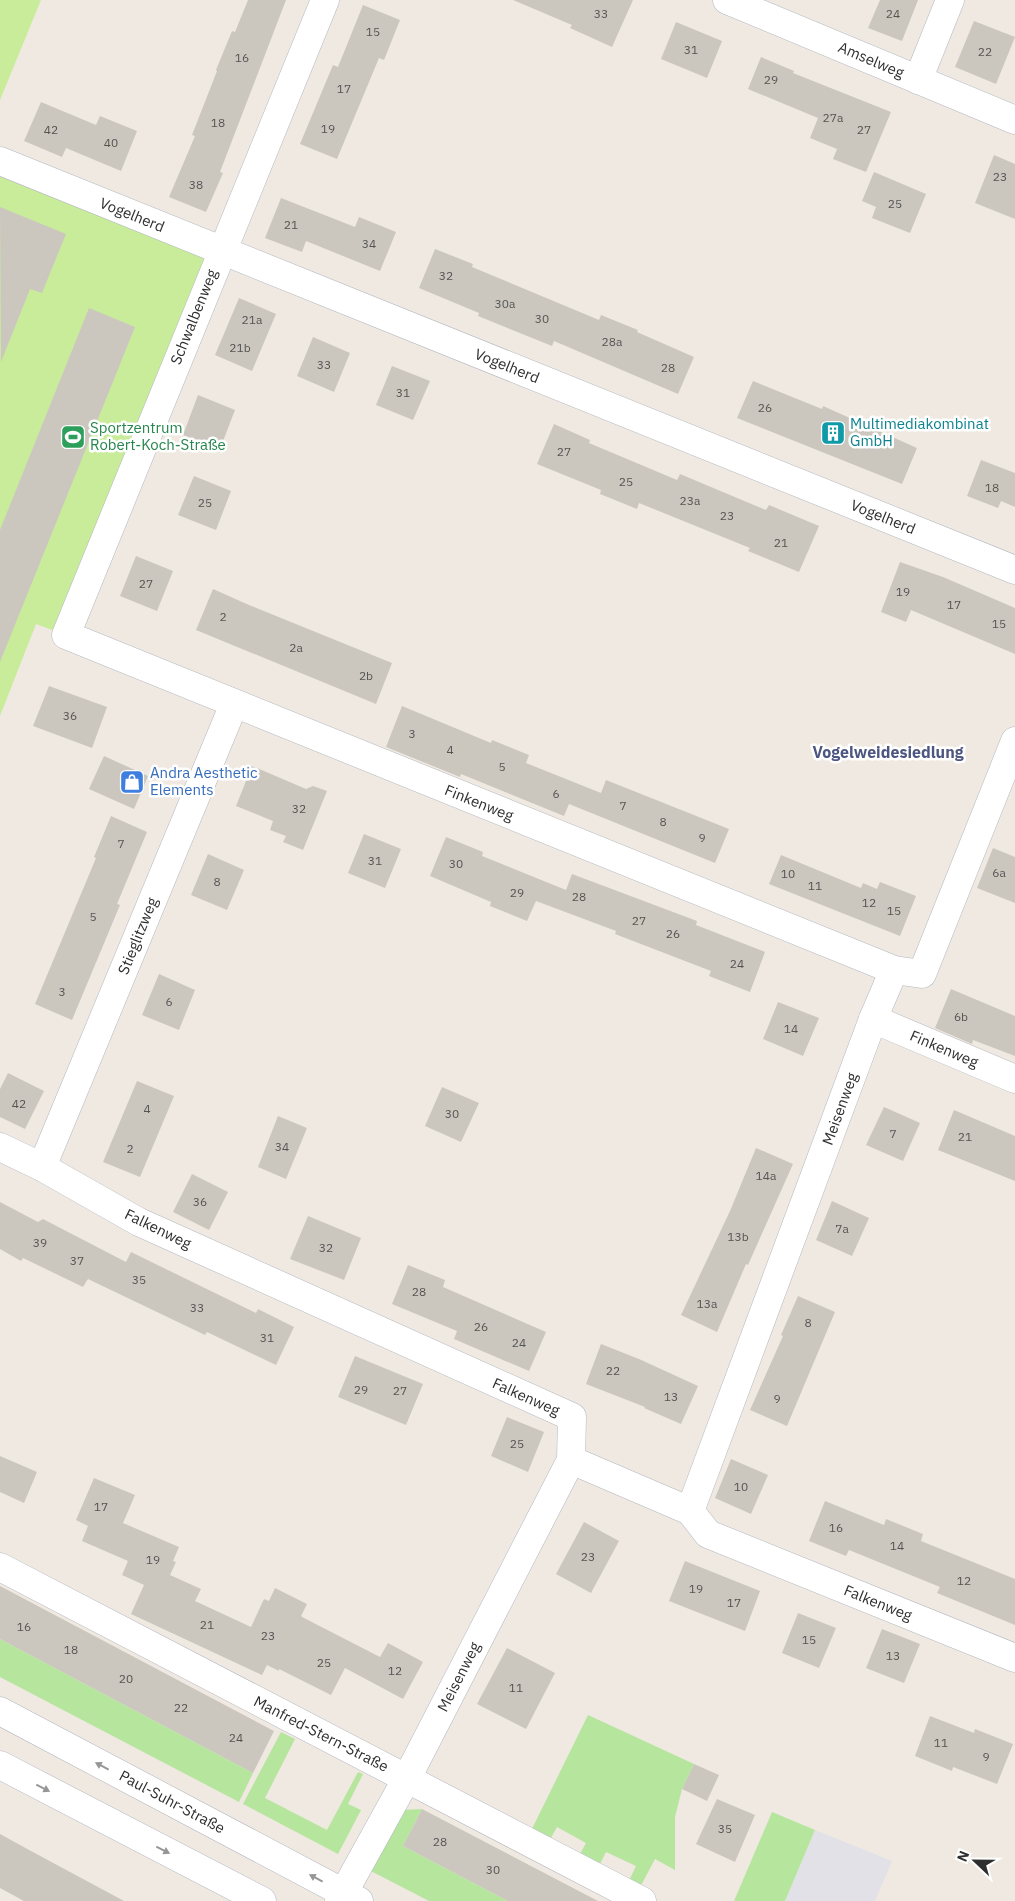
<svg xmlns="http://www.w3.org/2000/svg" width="1015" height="1901" font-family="'IBM Plex Sans',sans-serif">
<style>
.industrial{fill:#e3e1e8}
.green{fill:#b6e59e}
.pitch{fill:#c9ec9a}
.building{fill:#cbc7bf}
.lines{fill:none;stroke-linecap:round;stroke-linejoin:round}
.minor-casing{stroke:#b4b7c1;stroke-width:29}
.minor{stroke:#fff;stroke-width:28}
.oneway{fill:#969696}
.labels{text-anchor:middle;stroke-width:5;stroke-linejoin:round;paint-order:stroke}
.number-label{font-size:12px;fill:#555452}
.street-label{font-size:15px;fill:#2e2e2e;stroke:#fff}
.culture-label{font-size:15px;fill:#0d838f;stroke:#fff;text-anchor:start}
.leisure-label{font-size:15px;fill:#27864d;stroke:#fff;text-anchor:start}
.shop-label{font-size:15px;fill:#366cbe;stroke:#fff;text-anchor:start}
.neighbourhood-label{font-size:16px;font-weight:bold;fill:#4d5680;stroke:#fff}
</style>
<rect width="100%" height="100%" fill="#efe9e1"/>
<path class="industrial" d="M 815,1830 L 892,1861 L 875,1901 L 785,1901 Z"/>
<g class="green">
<path d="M 0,1639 L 253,1773 L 239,1802 L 0,1677 Z"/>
<path d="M 588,1715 L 694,1764 L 682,1789 L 675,1817 L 675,1870 L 655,1859 L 637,1893 L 626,1887 L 636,1866 L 606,1852 L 596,1872 L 575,1863 L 586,1843 L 557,1827 L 546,1847 L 528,1837 Z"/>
<path d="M 281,1732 L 295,1739 L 265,1798 L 327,1830 L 358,1772 L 363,1774 L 348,1804 L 361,1810 L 338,1854 L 243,1804 Z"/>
<path d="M 422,1809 L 403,1846 L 508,1901 L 429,1901 L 367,1869 L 401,1810 Z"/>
<path d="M 772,1812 L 815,1830 L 785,1901 L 734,1901 Z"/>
</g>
<g class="pitch">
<path d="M 0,0 L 41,0 L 0,100 Z"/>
<path d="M 0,161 L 221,251 L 66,635 L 36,624 L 0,716 Z"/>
</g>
<g class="building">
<path d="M 248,0 L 286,0 L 220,172 L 223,173 L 206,212 L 169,197 L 195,136 L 192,135 L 217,71 L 216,70 L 232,31 L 235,32 Z"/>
<path d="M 513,0 L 633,0 L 612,47 L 570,28 L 572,25 Z"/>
<path d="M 880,0 L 918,0 L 902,41 L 868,28 Z"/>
<path d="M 363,5 L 400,20 L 384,60 L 379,58 L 337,159 L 300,144 L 333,65 L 338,67 Z"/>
<path d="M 974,21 L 1015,37 L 996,84 L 955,67 Z"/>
<path d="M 676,22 L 722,41 L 707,78 L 661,59 Z"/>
<path d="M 761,57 L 794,71 L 793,73 L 891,112 L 866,172 L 833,159 L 837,149 L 810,138 L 818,118 L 748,89 Z"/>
<path d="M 41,102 L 96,125 L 100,116 L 137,131 L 121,171 L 66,148 L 62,157 L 24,141 Z"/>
<path d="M 994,155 L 1015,164 L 1015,219 L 975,203 Z"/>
<path d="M 874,172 L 926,194 L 910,233 L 872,218 L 876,207 L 862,201 Z"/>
<path d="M 281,198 L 355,227 L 359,217 L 396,232 L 380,271 L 306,241 L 302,252 L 265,238 Z"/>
<path d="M 0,207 L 66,234 L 42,293 L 30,289 L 1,362 Z"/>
<path d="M 435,249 L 473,264 L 472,267 L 599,320 L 601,315 L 638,330 L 637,332 L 694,357 L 678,394 L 554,341 L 552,346 L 478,316 L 479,313 L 419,288 Z"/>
<path d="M 239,298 L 276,314 L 252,371 L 215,355 Z"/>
<path d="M 89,308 L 135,327 L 0,662 L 0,530 Z"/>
<path d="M 313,337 L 350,353 L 334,392 L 297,376 Z"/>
<path d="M 392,366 L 430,381 L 413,420 L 376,405 Z"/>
<path d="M 753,381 L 822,409 L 823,406 L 917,448 L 902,484 L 737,418 Z"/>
<path d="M 198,395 L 235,410 L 220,449 L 183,435 Z"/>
<path d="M 554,424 L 590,440 L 589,443 L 677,480 L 680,474 L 766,510 L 769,505 L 819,526 L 799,572 L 748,551 L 750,548 L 639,503 L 637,509 L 600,494 L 601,490 L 537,464 Z"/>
<path d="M 981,460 L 1015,473 L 1015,507 L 1001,501 L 998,508 L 967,496 Z"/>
<path d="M 194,476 L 231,491 L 216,530 L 178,515 Z"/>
<path d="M 136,556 L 173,571 L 157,611 L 120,596 Z"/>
<path d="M 900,562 L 943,577 L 1015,608 L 1015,654 L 911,610 L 906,622 L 881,612 Z"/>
<path d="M 213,589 L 249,605 L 392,663 L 376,704 L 196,630 Z"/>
<path d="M 49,686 L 107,707 L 92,748 L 33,726 Z"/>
<path d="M 402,706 L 491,743 L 492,740 L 529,755 L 526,763 L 601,793 L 606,780 L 729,829 L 715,863 L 569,804 L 564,816 L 461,774 L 460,777 L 386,747 Z"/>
<path d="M 104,756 L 148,776 L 134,809 L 89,789 Z"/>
<path d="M 252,766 L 306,789 L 313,786 L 327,791 L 303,850 L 283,842 L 286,836 L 270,830 L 273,821 L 236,806 Z"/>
<path d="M 111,816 L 147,832 L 117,904 L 120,905 L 72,1020 L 35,1004 L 96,858 L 94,857 Z"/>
<path d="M 364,834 L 401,849 L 385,888 L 348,873 Z"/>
<path d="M 446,837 L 483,852 L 482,856 L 566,890 L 572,874 L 697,921 L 696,925 L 765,952 L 750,992 L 709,976 L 711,971 L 615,934 L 616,931 L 536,901 L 527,921 L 490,906 L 491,902 L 430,876 Z"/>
<path d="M 993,848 L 1015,857 L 1015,903 L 977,888 Z"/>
<path d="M 208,854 L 244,870 L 227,910 L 191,895 Z"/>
<path d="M 781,855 L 861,888 L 863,883 L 877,889 L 880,882 L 916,896 L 900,936 L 769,884 Z"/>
<path d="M 159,974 L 195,990 L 179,1030 L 142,1015 Z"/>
<path d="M 951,989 L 1015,1016 L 1015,1056 L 973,1040 L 972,1044 L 935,1028 Z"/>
<path d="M 778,1002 L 819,1018 L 803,1056 L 763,1039 Z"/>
<path d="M 8,1073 L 44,1091 L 25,1129 L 0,1117 L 0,1089 Z"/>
<path d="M 137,1081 L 174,1096 L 140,1177 L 103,1162 Z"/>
<path d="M 442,1087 L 479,1103 L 461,1142 L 425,1126 Z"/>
<path d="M 884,1107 L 920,1123 L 903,1161 L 866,1145 Z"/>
<path d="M 954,1110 L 1015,1136 L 1015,1181 L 938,1150 Z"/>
<path d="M 278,1116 L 307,1128 L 286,1179 L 258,1167 Z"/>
<path d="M 756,1148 L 793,1164 L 748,1265 L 746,1264 L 717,1332 L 681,1315 L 730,1211 Z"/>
<path d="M 192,1174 L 228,1192 L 209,1230 L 173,1212 Z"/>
<path d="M 832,1201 L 869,1218 L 852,1256 L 816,1240 Z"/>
<path d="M 0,1202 L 38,1222 L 43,1219 L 126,1262 L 131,1252 L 256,1313 L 258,1309 L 294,1327 L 276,1365 L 207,1332 L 205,1335 L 88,1279 L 83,1287 L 23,1258 L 21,1261 L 0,1249 Z"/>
<path d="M 308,1216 L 361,1238 L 344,1280 L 290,1259 Z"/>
<path d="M 408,1265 L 445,1280 L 443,1287 L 546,1332 L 529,1371 L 454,1339 L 457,1331 L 392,1304 Z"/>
<path d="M 798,1296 L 835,1312 L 787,1426 L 750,1410 L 783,1336 L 781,1335 Z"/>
<path d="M 601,1344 L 639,1359 L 698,1386 L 681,1424 L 644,1408 L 645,1407 L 586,1384 Z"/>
<path d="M 355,1356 L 423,1384 L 406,1425 L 338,1397 Z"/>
<path d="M 507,1417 L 544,1432 L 528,1472 L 491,1456 Z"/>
<path d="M 0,1456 L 37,1472 L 24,1503 L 0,1492 Z"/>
<path d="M 731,1459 L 768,1475 L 751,1514 L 715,1498 Z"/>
<path d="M 94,1478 L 135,1495 L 123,1523 L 179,1547 L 173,1561 L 176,1562 L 170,1575 L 201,1589 L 195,1601 L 251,1627 L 264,1599 L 269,1601 L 275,1588 L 307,1604 L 301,1616 L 304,1618 L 380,1657 L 388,1643 L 423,1662 L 403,1699 L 345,1668 L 331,1695 L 279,1669 L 279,1671 L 267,1665 L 262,1675 L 131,1614 L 144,1585 L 122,1575 L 128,1561 L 82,1541 L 88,1526 L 76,1520 Z"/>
<path d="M 825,1501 L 884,1525 L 886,1519 L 923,1534 L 921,1541 L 1015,1579 L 1015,1625 L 937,1593 L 940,1587 L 849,1550 L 846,1556 L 809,1541 Z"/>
<path d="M 584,1522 L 619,1541 L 591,1593 L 556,1574 Z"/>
<path d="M 685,1561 L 760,1591 L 745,1631 L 669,1601 Z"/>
<path d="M 0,1586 L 274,1731 L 253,1773 L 0,1639 Z"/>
<path d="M 798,1613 L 836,1628 L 819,1668 L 782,1653 Z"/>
<path d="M 882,1629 L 920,1644 L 904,1683 L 866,1668 Z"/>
<path d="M 507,1648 L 555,1673 L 526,1729 L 477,1704 Z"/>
<path d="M 930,1716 L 974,1733 L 975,1729 L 1013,1744 L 997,1784 L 953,1767 L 952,1771 L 915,1756 Z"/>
<path d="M 694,1764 L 719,1775 L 707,1801 L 682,1789 Z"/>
<path d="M 717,1799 L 755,1815 L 735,1862 L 696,1844 Z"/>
<path d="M 422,1809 L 529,1865 L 598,1901 L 508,1901 L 403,1846 Z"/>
<path d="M 0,1834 L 31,1851 L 124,1901 L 24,1901 L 0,1888 Z"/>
</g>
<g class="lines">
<defs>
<g id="minor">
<path d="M 325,0 L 66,635 L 894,970 L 922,974 L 1015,741"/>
<path d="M 727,0 L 1015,120"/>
<path d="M 918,80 L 950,0"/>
<path d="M 0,161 L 1015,570"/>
<path d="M 873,1019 L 1015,1079"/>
<path d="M 0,1147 L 42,1167 L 139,1222 L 572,1417 L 571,1460 L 407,1778 L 339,1901"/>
<path d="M 42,1167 L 234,704"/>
<path d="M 571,1460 L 690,1511 L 708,1534 L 1015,1658"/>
<path d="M 690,1511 L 873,1019 L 894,970"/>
<path d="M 0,1567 L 642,1901"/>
<path d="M 0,1711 L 359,1901"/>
<path d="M 0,1765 L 262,1901"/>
</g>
</defs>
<use href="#minor" class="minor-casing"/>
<use href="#minor" class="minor"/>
</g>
<defs><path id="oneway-solid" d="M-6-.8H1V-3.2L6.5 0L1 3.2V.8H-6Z" transform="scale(1.25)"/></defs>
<g class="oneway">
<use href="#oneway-solid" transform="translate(102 1766) rotate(-152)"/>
<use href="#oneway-solid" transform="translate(43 1788) rotate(27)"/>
<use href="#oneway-solid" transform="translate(163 1850) rotate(27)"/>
<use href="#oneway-solid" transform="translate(316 1878) rotate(-152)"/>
</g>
<defs>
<symbol id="building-square" viewBox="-11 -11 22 22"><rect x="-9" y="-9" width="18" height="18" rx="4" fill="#0f9aa8" stroke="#fff"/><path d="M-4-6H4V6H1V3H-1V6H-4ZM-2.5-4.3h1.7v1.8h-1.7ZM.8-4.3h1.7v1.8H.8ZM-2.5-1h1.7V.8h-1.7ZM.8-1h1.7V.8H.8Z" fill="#fff"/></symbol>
<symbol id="stadium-square" viewBox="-11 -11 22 22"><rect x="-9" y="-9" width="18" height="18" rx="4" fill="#2e9e5b" stroke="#fff"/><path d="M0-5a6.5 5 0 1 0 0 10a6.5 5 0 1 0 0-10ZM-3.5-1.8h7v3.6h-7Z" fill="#fff"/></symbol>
<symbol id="shop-square" viewBox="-11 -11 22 22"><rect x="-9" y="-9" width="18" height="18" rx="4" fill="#3f7fe0" stroke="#fff"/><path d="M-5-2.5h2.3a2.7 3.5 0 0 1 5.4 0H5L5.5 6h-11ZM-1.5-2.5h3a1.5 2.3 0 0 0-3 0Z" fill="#fff"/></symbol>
</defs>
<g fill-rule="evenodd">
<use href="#building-square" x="819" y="419" width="28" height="28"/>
<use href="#stadium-square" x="59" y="423" width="28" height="28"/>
<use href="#shop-square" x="118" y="768" width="28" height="28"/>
</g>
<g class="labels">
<g class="number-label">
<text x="601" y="18">33</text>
<text x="893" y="18">24</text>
<text x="373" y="36">15</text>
<text x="691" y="54">31</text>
<text x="985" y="56">22</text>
<text x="242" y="62">16</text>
<text x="771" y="84">29</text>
<text x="344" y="93">17</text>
<text x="833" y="122">27a</text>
<text x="218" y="127">18</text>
<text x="328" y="133">19</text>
<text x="51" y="134">42</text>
<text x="864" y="134">27</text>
<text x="111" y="147">40</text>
<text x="1000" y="181">23</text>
<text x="196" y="189">38</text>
<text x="895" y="208">25</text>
<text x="291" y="229">21</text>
<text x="369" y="248">34</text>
<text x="446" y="280">32</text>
<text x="505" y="308">30a</text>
<text x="542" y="323">30</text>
<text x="252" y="324">21a</text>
<text x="612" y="346">28a</text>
<text x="240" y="352">21b</text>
<text x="324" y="369">33</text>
<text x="668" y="372">28</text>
<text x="403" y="397">31</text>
<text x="765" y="412">26</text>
<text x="564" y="456">27</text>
<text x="626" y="486">25</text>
<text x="992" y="492">18</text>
<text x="690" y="505">23a</text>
<text x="205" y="507">25</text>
<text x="727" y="520">23</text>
<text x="781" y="547">21</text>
<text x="146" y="588">27</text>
<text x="903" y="596">19</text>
<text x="954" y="609">17</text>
<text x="223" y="621">2</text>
<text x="999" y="628">15</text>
<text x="296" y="652">2a</text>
<text x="366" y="680">2b</text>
<text x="70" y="720">36</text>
<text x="412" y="738">3</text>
<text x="450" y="754">4</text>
<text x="502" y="771">5</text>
<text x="556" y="798">6</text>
<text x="623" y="810">7</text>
<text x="299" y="813">32</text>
<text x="663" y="826">8</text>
<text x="702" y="842">9</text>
<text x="121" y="848">7</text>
<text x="375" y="865">31</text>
<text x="456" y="868">30</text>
<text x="999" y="877">6a</text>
<text x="788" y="878">10</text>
<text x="217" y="886">8</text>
<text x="815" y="890">11</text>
<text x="517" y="897">29</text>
<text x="579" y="901">28</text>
<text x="869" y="907">12</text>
<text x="894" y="915">15</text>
<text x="93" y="921">5</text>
<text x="639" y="925">27</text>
<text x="673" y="938">26</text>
<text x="737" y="968">24</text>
<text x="62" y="996">3</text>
<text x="169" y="1006">6</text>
<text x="961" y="1021">6b</text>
<text x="791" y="1033">14</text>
<text x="19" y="1108">42</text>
<text x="147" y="1113">4</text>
<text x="452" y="1118">30</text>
<text x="893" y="1138">7</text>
<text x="965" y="1141">21</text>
<text x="282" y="1151">34</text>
<text x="130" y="1153">2</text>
<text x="766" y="1180">14a</text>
<text x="200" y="1206">36</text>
<text x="842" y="1233">7a</text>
<text x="738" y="1241">13b</text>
<text x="40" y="1247">39</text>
<text x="326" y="1252">32</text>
<text x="77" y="1265">37</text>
<text x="139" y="1284">35</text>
<text x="419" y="1296">28</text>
<text x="707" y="1308">13a</text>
<text x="197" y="1312">33</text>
<text x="808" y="1327">8</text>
<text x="481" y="1331">26</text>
<text x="267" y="1342">31</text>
<text x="519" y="1347">24</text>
<text x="613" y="1375">22</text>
<text x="361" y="1394">29</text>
<text x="400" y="1395">27</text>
<text x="671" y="1401">13</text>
<text x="777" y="1403">9</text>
<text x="517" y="1448">25</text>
<text x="741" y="1491">10</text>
<text x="101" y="1511">17</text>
<text x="836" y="1532">16</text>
<text x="897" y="1550">14</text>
<text x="588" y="1561">23</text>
<text x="153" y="1564">19</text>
<text x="964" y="1585">12</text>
<text x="696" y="1593">19</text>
<text x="734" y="1607">17</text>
<text x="207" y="1629">21</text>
<text x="24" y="1631">16</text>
<text x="268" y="1640">23</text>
<text x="809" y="1644">15</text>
<text x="71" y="1654">18</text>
<text x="893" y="1660">13</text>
<text x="324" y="1667">25</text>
<text x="395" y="1675">12</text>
<text x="126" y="1683">20</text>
<text x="516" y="1692">11</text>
<text x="181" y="1712">22</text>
<text x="236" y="1742">24</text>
<text x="941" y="1747">11</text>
<text x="986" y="1761">9</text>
<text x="725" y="1833">35</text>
<text x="440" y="1846">28</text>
<text x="493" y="1874">30</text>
</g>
<g class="street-label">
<text transform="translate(871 60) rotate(23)" y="5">Amselweg</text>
<text transform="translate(132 215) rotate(22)" y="5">Vogelherd</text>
<text transform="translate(194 317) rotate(-68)" y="5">Schwalbenweg</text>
<text transform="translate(507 366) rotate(22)" y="5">Vogelherd</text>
<text transform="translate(883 517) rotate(22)" y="5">Vogelherd</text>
<text transform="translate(479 803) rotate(22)" y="5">Finkenweg</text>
<text transform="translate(138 936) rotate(-68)" y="5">Stieglitzweg</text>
<text transform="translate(944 1049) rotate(23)" y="5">Finkenweg</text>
<text transform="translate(840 1109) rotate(-70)" y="5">Meisenweg</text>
<text transform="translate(158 1229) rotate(26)" y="5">Falkenweg</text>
<text transform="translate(526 1397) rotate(24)" y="5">Falkenweg</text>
<text transform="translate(878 1603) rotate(22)" y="5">Falkenweg</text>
<text transform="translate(459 1677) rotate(-63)" y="5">Meisenweg</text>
<text transform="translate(321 1734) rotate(27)" y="5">Manfred-Stern-Straße</text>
<text transform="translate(172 1802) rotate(28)" y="5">Paul-Suhr-Straße</text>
</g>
<g class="culture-label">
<text x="850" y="429">Multimediakombinat<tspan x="850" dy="17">GmbH</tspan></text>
</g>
<g class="leisure-label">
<text x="90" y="433">Sportzentrum<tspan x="90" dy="17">Robert-Koch-Straße</tspan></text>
</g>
<g class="shop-label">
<text x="150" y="778">Andra Aesthetic<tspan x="150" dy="17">Elements</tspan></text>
</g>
<g class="neighbourhood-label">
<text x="888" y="758">Vogelweidesiedlung</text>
</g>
</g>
<g transform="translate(975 1861) rotate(292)" stroke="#ffffff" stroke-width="4" paint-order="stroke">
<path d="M0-4L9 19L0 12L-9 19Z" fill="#2e2e2e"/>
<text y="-8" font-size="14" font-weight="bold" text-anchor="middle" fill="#2e2e2e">N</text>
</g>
</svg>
